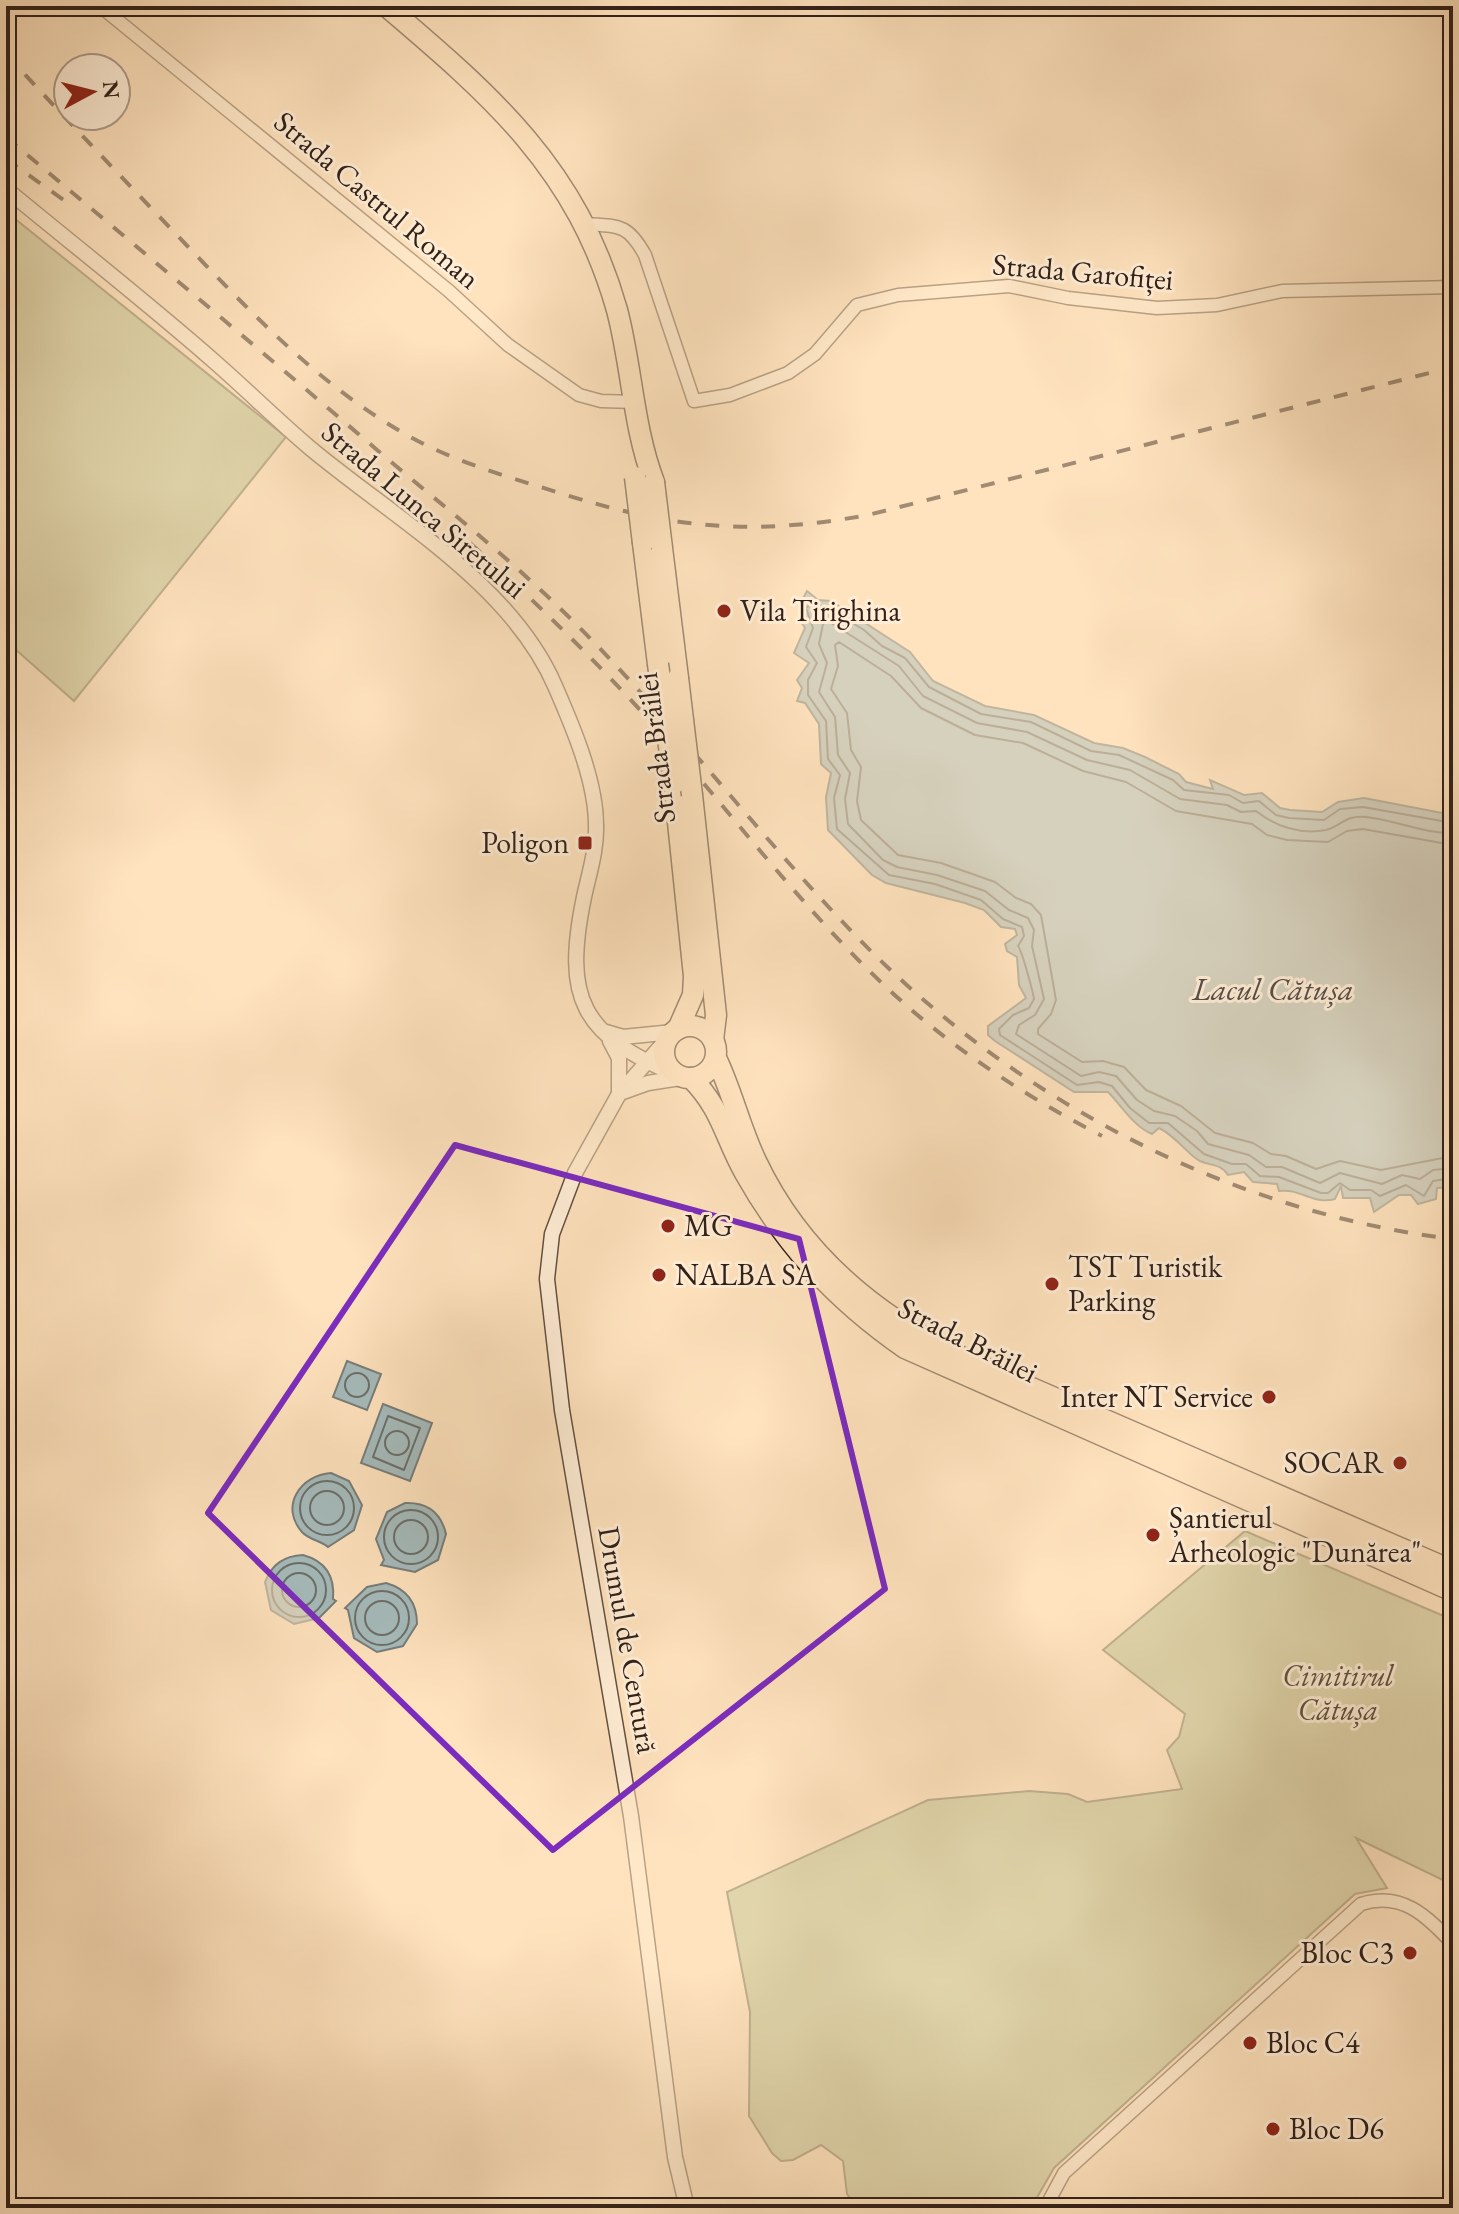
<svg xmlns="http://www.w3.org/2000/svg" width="1459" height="2214" font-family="'EB Garamond',serif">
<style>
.green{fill:#bcc494;stroke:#767256;stroke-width:2}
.water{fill:#a5bbbc;stroke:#777d7b;stroke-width:2}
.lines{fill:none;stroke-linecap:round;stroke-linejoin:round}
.shore{stroke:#6b6e6a;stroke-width:2}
.minor-casing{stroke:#645142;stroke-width:15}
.tertiary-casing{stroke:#645142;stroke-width:17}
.trunk-casing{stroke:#312019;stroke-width:23}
.minor{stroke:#ffedd5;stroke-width:12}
.tertiary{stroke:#ffedd5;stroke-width:14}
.trunk{stroke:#ffe3be;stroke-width:20}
.rail{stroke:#312019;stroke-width:4;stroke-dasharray:14 14;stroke-linecap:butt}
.trunk-bridge-casing{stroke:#312019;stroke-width:23;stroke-linecap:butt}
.trunk-bridge{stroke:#ffe3be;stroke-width:20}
.marked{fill:none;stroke:#7b2cbf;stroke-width:6;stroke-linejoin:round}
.poi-dot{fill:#8f2418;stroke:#ffedd5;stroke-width:3}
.labels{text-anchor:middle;stroke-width:6;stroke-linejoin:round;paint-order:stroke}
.street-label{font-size:30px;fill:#312019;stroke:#ffedd5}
.poi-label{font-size:30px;fill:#312019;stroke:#ffedd5;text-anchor:start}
.park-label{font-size:30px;font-style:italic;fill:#5b513e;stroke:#ffedd5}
.water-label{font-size:32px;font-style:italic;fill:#544e4a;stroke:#ffedd5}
</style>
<rect width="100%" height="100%" fill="#ffe3be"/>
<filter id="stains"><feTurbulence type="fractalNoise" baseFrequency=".0025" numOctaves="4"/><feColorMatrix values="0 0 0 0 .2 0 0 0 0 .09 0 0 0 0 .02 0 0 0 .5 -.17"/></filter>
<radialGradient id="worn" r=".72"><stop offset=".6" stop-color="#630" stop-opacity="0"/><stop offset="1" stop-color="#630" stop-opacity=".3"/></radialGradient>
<g class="green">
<path d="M 14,218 L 286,437 L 74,701 L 6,641 L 6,230 Z"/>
<path d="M 1245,1531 L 1453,1620 L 1453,1885 L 1356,1838 L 1387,1888 L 1355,1894 L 1054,2168 L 1031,2208 L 857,2208 L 847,2194 L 843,2161 L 821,2145 L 793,2160 L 781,2161 L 772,2153 L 749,2116 L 750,2012 L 727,1892 L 928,1800 L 1029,1791 L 1068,1794 L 1087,1802 L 1182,1789 L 1167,1750 L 1179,1737 L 1185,1714 L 1103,1650 Z"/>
</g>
<g class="water">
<path d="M 807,591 L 818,600 L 831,601 L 910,652 L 933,681 L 985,706 L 1034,715 L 1094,743 L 1123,748 L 1145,757 L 1179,774 L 1186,782 L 1213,789 L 1210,780 L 1244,795 L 1262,793 L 1280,808 L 1290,810 L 1322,812 L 1338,802 L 1364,798 L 1453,815 L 1453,1187 L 1437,1188 L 1436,1199 L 1418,1204 L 1411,1195 L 1399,1195 L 1374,1212 L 1370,1198 L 1343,1198 L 1341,1186 L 1335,1199 C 1313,1205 1300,1188 1279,1191 L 1277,1184 L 1253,1182 L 1244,1172 L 1228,1175 C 1222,1164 1211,1166 1200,1161 C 1189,1156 1176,1136 1159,1128 L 1152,1134 C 1133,1126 1122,1106 1108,1092 L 1074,1092 L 995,1041 L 988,1035 L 988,1026 L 1026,998 L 1019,985 L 1017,957 L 1007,951 L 1005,944 L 1017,935 L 1015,929 L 1001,927 L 984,910 L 965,903 L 886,883 L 872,875 L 828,830 L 826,797 L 831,773 L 821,764 L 819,724 L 805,703 L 797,701 L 802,688 L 797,680 L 809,663 L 794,653 L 805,628 C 794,613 800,604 807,591 Z"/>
<path d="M 347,1361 L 381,1374 L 367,1410 L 333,1397 Z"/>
<path d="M 383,1404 L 432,1423 L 410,1481 L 361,1463 Z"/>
<path d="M 331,1473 L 349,1481 L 362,1505 L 354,1530 L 328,1547 C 322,1541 309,1540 302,1532 C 279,1506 301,1475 331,1473 Z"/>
<path d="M 405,1503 C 427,1502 441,1513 446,1534 L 438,1560 L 415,1572 L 381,1565 L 384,1560 L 376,1539 L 387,1512 Z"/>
<path d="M 303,1555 C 325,1561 335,1576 333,1599 L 336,1601 L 319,1618 L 294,1624 L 271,1610 L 265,1582 C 272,1564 284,1556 303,1555 Z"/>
<path d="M 386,1583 C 407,1589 417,1602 417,1624 L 403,1646 L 377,1652 L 354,1638 L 348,1610 L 345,1608 L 367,1587 Z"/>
</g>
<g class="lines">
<g class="shore">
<path d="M 1453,823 L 1363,807 L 1340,809 L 1324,820 L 1289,818 L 1276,815 L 1259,801 L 1243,803 L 1229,795 L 1184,790 L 1173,780 L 1119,755 L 1091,751 L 1031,722 L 981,714 L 929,687 L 905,658 L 882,646 L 864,630 L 828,608 L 810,605 L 806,608 L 813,628 L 806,647 L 817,663 L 808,680 L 808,695 L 826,721 L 828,759 L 840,775 L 834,798 L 837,829 L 889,875 L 935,884 L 981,900 L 1003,919 L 1022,927 L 1024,936 L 1018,946 C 1022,951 1033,992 1034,999 L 1029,1008 L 1013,1015 L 999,1029 L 1000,1035 L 1077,1085 L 1099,1082 L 1112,1086 L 1130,1108 L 1149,1123 L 1168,1123 L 1204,1154 L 1232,1164 L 1246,1164 L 1260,1176 L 1279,1177 L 1321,1193 L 1328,1193 L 1340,1183 L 1350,1190 L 1371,1190 L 1380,1196 L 1406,1185 L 1424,1196 L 1433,1181 L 1453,1178"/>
<path d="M 1453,833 C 1425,834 1395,820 1366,817 C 1344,815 1342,826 1326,830 C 1300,835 1275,826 1256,811 L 1241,812 L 1227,805 L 1180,799 L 1130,770 L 1087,760 L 1027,732 L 977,723 L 923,696 L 899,666 L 828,621 L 823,624 L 819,644 L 827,663 L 819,692 L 835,717 L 838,755 L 850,773 L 845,799 L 848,824 L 883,860 L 897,867 L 937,875 L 985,891 L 1009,910 L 1028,918 L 1034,930 L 1032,946 L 1044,999 L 1035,1015 L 1019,1025 L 1016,1034 L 1081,1076 L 1099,1072 L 1116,1076 L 1137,1100 L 1154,1111 L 1175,1116 L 1197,1131 L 1208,1144 L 1249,1155 L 1266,1167 L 1282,1167 L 1320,1183 L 1340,1173 L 1382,1184 L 1402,1175 L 1420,1179 L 1433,1170 L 1453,1168"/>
<path d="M 1453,845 L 1363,829 L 1347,831 L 1328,842 L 1287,840 L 1267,835 L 1252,824 L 1176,811 L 1126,782 L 1083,771 L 1023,743 L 975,735 L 921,708 L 891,676 L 839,642 L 835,645 L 838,666 L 831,689 L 847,713 L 851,750 L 861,767 L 857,801 L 861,820 L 898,855 L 941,863 L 995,882 L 1016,898 L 1031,904 L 1041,915 L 1056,1000 L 1051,1014 L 1038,1029 L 1038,1034 L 1082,1062 L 1103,1061 L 1124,1067 L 1146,1090 L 1181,1106 L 1215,1133 L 1253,1143 L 1271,1154 L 1286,1156 L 1316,1169 L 1340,1161 L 1381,1170 L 1453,1156"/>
<circle cx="357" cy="1385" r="12"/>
<path d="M 388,1416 L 420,1428 L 404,1470 L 373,1457 Z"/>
<circle cx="397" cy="1443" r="12"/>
<circle cx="327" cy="1508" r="27"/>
<circle cx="327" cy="1508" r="17"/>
<circle cx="411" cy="1537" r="27"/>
<circle cx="411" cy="1537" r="17"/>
<circle cx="299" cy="1590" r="27"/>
<circle cx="299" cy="1590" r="17"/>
<circle cx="382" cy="1618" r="27"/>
<circle cx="382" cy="1618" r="17"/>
</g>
<defs>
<g id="minor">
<path d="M 100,6 L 449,291 L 508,345 L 579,395 L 601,401 L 636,402"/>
<path d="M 585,224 C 619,226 628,224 645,255 L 694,401 L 730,395 L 788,373 L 815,354 L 857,305 L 898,295 L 1009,286 L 1068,298 L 1157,308 L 1217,305 L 1282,291 L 1453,287"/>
<path d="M 1045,2208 L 1064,2173 L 1361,1904 C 1402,1891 1427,1916 1453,1944"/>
</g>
<g id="tertiary">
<path d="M 6,189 C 76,247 148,303 216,363 C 248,391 278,421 310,448 C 394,518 511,584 555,686 C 573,727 596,781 596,825 C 597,849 589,874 584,897 C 563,999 581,1035 677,1075"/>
<path d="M 606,1032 L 623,1037 L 673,1032"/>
<path d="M 667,1039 L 619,1094 L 575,1173 L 552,1234 L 547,1279 L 562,1410 L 631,1816 L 675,2157 L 687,2208"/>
<path d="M 610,1041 L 619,1058 L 619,1094"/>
<path d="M 623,1092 L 648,1083 L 680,1078"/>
</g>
<g id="trunk">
<path d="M 386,6 C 493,97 577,169 617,310 C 632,367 633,427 654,482"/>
<path d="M 643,543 L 658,664"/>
<path d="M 662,548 L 678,678"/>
<path d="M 674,784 L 694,976 L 693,995 L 678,1029"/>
<path d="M 692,795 L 716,1015 L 713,1040"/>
<circle cx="690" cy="1052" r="26"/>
<path d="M 716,1058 C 732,1091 740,1128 756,1161 C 800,1254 876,1317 967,1360 L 1453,1571"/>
<path d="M 691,1078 C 722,1109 725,1138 745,1173 C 786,1246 837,1301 905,1348 L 1453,1591"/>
</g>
</defs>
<use href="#minor" class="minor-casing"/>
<use href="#tertiary" class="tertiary-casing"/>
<use href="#trunk" class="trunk-casing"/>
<use href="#minor" class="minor"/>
<use href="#tertiary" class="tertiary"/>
<use href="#trunk" class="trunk"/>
<g class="rail">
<path d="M 6,54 C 61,114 117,172 173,231 C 244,305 314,382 405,434 C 454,462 509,477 563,494 C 675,529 752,536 868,515 L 1453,367"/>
<path d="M 6,137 C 132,243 258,348 383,455 C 437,501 493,545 545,594 C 659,701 750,827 858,938 C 1015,1100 1229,1212 1453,1239"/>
<path d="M 6,159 L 68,203"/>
<path d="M 470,543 C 534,600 594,659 651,722 C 738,820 815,927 915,1013 C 972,1061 1036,1102 1102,1136"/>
</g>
<defs>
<g id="trunk-bridge">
<path d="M 635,477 L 643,543"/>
<path d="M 654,482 L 662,548"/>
<path d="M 658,664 L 674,784"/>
<path d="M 678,678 L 692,795"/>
</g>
</defs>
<use href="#trunk-bridge" class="trunk-bridge-casing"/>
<use href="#trunk-bridge" class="trunk-bridge"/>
</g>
<path d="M0 0H1459V2214H0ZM 455,1145 L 799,1239 L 885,1589 L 553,1850 L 208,1513 Z" fill="#ffe3be" fill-opacity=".55" fill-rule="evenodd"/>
<path class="marked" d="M 455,1145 L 799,1239 L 885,1589 L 553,1850 L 208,1513 Z"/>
<g class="poi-dot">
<circle cx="724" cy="611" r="8"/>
<rect x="577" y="835" width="16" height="16" rx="4"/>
<circle cx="668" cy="1226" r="8"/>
<circle cx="659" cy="1275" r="8"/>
<circle cx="1052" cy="1284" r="8"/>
<circle cx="1269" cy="1397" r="8"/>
<circle cx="1400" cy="1463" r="8"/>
<circle cx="1153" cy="1535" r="8"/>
<circle cx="1410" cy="1953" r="8"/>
<circle cx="1250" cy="2043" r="8"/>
<circle cx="1273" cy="2129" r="8"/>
</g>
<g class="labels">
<g class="street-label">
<text transform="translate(377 200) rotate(40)" y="10">Strada Castrul Roman</text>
<text transform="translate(1083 272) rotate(5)" y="10">Strada Garofiței</text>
<text transform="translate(424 510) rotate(40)" y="10">Strada Lunca Siretului</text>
<text transform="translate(656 748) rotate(-97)" y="10">Strada Brăilei</text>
<text transform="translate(968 1340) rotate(27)" y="10">Strada Brăilei</text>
<text transform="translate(628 1640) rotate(80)" y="10">Drumul de Centură</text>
</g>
<g class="poi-label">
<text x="740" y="621">Vila Tirighina</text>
<text x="569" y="853" text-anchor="end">Poligon</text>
<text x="684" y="1236">MG</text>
<text x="1068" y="1277">TST Turistik<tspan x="1068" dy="34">Parking</tspan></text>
<text x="675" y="1285">NALBA SA</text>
<text x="1253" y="1407" text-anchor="end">Inter NT Service</text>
<text x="1384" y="1473" text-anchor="end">SOCAR</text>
<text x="1169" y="1528">Șantierul<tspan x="1169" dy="34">Arheologic "Dunărea"</tspan></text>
<text x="1394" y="1963" text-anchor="end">Bloc C3</text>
<text x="1266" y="2053">Bloc C4</text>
<text x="1289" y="2139">Bloc D6</text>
</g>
<g class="park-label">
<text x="1338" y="1686">Cimitirul<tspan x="1338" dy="34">Cătușa</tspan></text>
</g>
<g class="water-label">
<text x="1273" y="1000">Lacul Cătușa</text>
</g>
</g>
<rect width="1459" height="2214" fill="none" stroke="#ffe3be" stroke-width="32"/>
<rect x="8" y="8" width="1443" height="2198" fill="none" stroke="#312019" stroke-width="4"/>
<rect x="16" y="16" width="1427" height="2182" fill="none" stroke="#312019" stroke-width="2"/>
<g transform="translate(92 92) rotate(83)"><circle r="38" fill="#ffedd5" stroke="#ad9b8a" stroke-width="2"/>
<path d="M0-6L14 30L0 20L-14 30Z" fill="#8f2418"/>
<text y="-12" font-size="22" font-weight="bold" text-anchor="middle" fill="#312019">N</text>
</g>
<rect width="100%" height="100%" filter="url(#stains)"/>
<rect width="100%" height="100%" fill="url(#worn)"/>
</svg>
